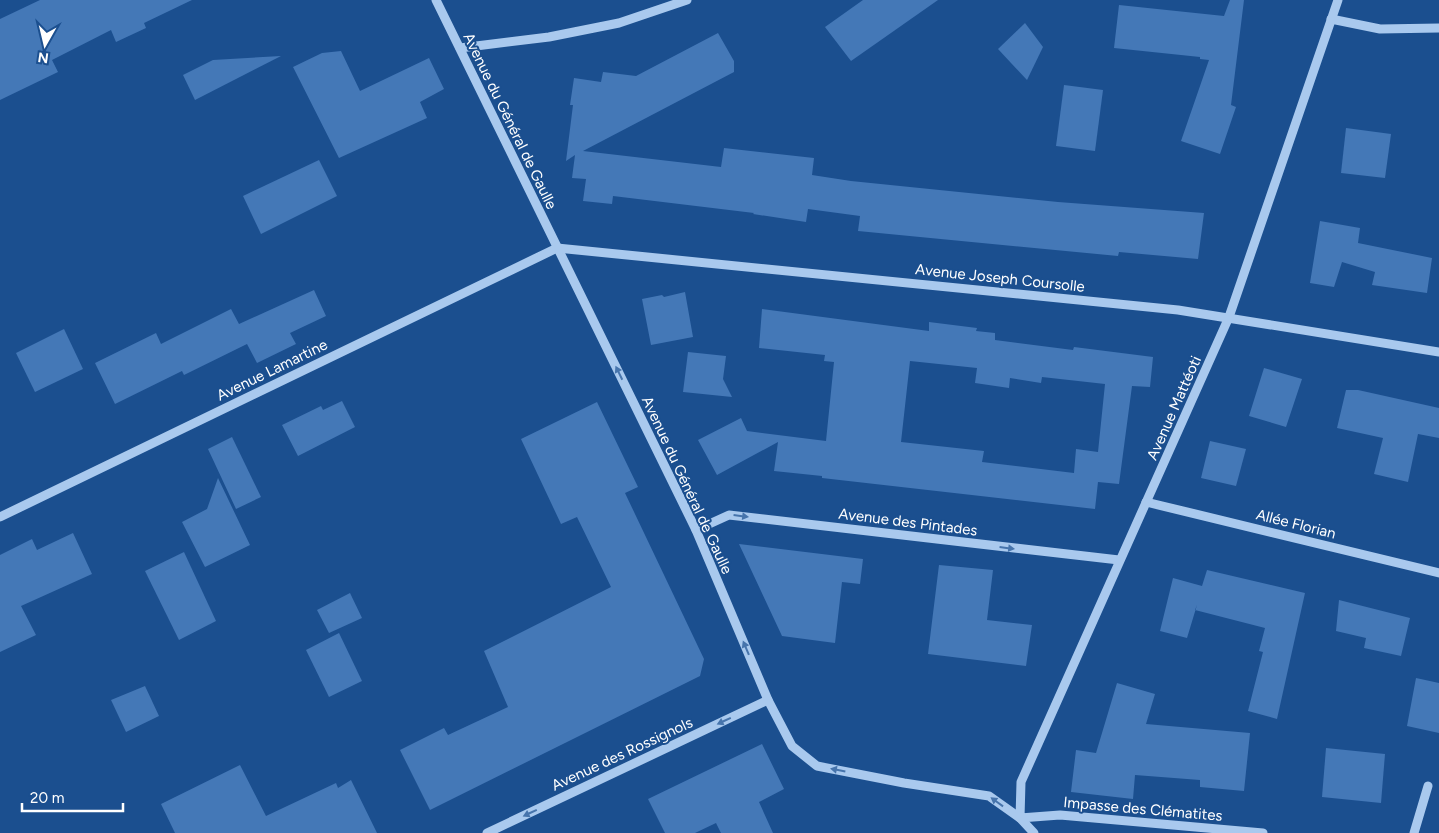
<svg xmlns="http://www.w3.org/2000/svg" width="1439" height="833" font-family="Figtree,sans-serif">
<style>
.building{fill:#4478b7;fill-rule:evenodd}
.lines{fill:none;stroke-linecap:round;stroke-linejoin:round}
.minor{stroke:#a9c9ee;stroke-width:9}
.oneway{fill:#4674ac}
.labels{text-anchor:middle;stroke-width:4;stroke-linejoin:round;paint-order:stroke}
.street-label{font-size:15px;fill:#fff;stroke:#1b4f8f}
</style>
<rect width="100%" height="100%" fill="#1b4f8f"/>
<g class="building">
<path d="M 40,0 L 192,0 L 144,23 L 146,28 L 116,42 L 111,30 L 52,60 L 58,72 L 0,100 L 0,19 Z"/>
<path d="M 863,0 L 938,0 L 851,61 L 825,27 Z"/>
<path d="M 1230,0 L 1244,0 L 1231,105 L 1236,107 L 1220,154 L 1181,141 L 1209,60 L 1200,59 L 1200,57 L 1114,48 L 1119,5 L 1224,16 Z"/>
<path d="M 1025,23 L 1043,47 L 1027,80 L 998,49 Z"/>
<path d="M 718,33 L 734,61 L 734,72 L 583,151 L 721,167 L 724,148 L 814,158 L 812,175 L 851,181 L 1058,202 L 1204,213 L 1198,259 L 1119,252 L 1118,256 L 858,231 L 860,216 L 808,209 L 806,222 L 753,214 L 754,213 L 613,196 L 612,204 L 583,201 L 586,179 L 572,178 L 575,155 L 566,161 L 573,105 L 570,105 L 574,78 L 601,82 L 603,72 L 636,76 Z"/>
<path d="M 341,51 L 360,91 L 429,58 L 444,89 L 420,102 L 427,118 L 339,158 L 293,67 L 322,53 Z"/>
<path d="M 281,56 L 195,100 L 183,75 L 213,60 Z"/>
<path d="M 1064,85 L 1103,90 L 1095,151 L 1056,146 Z"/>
<path d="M 1346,128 L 1391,134 L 1385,178 L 1341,173 Z"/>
<path d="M 319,160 L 337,196 L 261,234 L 243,196 Z"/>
<path d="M 1320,221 L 1360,228 L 1358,243 L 1432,258 L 1427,293 L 1372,285 L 1375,272 L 1342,262 L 1334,287 L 1310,283 Z"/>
<path d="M 314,290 L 326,316 L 290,333 L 296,344 L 257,363 L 247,344 L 184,375 L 182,371 L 115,404 L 95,363 L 156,333 L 161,344 L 231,309 L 239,324 Z"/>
<path d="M 685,292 L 693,337 L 651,345 L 642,299 L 662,295 L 664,297 Z"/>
<path d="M 762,309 L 929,331 L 929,322 L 977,328 L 976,331 L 995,333 L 995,340 L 1073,350 L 1074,347 L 1153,357 L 1150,387 L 1132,386 L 1119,484 L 1098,482 L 1095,509 L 822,478 L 822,476 L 774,471 L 778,442 L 717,475 L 698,440 L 741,418 L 747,431 L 826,441 L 834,362 L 824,361 L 825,355 L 759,348 ZM 910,361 L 977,368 L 975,383 L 1009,388 L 1010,378 L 1041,383 L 1042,377 L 1105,384 L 1098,452 L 1076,449 L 1074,473 L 982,462 L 984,451 L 901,442 Z"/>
<path d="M 64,329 L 83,369 L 35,392 L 16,353 Z"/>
<path d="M 688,352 L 726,356 L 723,379 L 732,397 L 683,392 Z"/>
<path d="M 1264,368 L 1302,379 L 1286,427 L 1249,416 Z"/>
<path d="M 1346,390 L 1358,390 L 1439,408 L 1439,438 L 1418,434 L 1408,482 L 1374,474 L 1383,438 L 1337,428 Z"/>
<path d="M 342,401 L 355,427 L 298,456 L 282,425 L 321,406 L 323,410 Z"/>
<path d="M 597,402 L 638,487 L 625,493 L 704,659 L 700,676 L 430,810 L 400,750 L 444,728 L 448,735 L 508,707 L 484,651 L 611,587 L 577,517 L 561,524 L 521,439 Z"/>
<path d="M 232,437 L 261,497 L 236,509 L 208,449 Z"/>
<path d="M 1210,441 L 1246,449 L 1236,486 L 1201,478 Z"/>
<path d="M 218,478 L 250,545 L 205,567 L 182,522 L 207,509 Z"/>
<path d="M 73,533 L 92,574 L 21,606 L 36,635 L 0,652 L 0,555 L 32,539 L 37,550 Z"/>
<path d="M 739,544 L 863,559 L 860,584 L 842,582 L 835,643 L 782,636 Z"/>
<path d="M 184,552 L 216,621 L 179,640 L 145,571 Z"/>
<path d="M 939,565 L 993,570 L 987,620 L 1032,625 L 1026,666 L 928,654 Z"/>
<path d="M 1207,570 L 1305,593 L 1277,719 L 1248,711 L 1263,652 L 1259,651 L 1265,628 L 1195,610 L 1197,605 L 1187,638 L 1160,631 L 1173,578 L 1202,586 Z"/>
<path d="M 350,593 L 362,618 L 329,633 L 317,610 Z"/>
<path d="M 1339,600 L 1410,618 L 1401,656 L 1364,648 L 1366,638 L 1336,631 Z"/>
<path d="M 339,633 L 362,681 L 329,697 L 306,650 Z"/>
<path d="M 1416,678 L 1439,683 L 1439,733 L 1407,726 Z"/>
<path d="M 1117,683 L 1155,694 L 1146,724 L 1250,733 L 1244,791 L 1200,787 L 1200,780 L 1135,775 L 1133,799 L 1071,792 L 1076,750 L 1096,753 Z"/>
<path d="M 145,686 L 159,716 L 126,732 L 111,700 Z"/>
<path d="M 762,744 L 784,789 L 759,802 L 773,833 L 721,833 L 716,823 L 695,833 L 665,833 L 648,799 Z"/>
<path d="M 1326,748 L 1385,754 L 1381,803 L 1322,797 Z"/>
<path d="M 240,765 L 266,816 L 336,783 L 338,788 L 351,780 L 377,833 L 175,833 L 161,804 Z"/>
</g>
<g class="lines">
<g class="minor">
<path d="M 436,0 L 696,530 L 768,700 L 792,746 L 817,766 L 904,783 L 989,796 L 1020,818 L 1034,833"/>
<path d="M 1331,19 L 1380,29 L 1439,28"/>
<path d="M 460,48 L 549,37 L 619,23 L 687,0"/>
<path d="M 1146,502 L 1439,573"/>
<path d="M 0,517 L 557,248 L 1178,310 L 1439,352"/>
<path d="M 696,530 L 729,515 L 1119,560"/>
<path d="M 487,833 L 768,700"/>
<path d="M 1263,833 L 1060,815 L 1020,818 L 1021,782 L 1229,317 L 1338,0"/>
<path d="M 1414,833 L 1428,786"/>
</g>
</g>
<defs><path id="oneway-solid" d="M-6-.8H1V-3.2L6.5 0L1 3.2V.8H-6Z" transform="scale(1.25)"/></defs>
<g class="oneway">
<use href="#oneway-solid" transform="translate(619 373) rotate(-116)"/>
<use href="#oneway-solid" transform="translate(741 516) rotate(7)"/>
<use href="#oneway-solid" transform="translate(1007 548) rotate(7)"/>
<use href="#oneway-solid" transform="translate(746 648) rotate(-113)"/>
<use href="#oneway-solid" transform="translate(724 721) rotate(155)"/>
<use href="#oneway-solid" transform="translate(838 770) rotate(-169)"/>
<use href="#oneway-solid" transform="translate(997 802) rotate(-144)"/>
<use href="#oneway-solid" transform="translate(530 813) rotate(155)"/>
</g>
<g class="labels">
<g class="street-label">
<text transform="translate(510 121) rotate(64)" y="5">Avenue du Général de Gaulle</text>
<text transform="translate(1000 278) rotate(6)" y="5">Avenue Joseph Coursolle</text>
<text transform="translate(272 370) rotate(-26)" y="5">Avenue Lamartine</text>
<text transform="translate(1174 408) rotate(-66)" y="5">Avenue Mattéoti</text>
<text transform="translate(687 485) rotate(65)" y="5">Avenue du Général de Gaulle</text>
<text transform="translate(908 522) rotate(7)" y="5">Avenue des Pintades</text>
<text transform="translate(1296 524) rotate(14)" y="5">Allée Florian</text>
<text transform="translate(622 754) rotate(-25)" y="5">Avenue des Rossignols</text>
<text transform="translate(1143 809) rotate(5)" y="5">Impasse des Clématites</text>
</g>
</g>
<g transform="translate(45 45) rotate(188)" stroke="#1b4f8f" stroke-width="4" paint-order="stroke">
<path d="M0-4L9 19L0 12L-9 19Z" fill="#ffffff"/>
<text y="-8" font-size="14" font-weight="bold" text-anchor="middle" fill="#ffffff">N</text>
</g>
<path d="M22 803v8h101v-8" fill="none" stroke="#ffffff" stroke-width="2.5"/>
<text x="30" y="803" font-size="15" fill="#ffffff" stroke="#1b4f8f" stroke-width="4" paint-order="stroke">20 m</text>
</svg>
